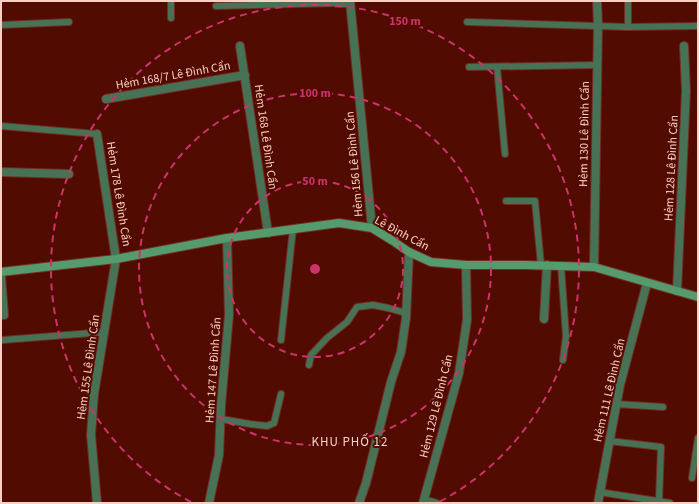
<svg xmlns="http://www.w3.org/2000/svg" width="699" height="504" font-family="'Source Sans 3',sans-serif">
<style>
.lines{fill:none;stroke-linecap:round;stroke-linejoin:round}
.lane-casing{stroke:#702e23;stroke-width:8}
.street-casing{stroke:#702e23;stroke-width:10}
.secondary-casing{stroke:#702e23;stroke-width:10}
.lane{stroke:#487256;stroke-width:6}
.street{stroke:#487256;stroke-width:8}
.secondary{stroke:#569b6e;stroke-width:8}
.ring{fill:none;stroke:#cb336b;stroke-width:2;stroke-dasharray:7 5}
.labels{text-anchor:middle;stroke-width:4;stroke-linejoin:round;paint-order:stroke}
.street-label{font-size:12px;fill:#fbcfc4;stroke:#520b00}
.neighbourhood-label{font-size:13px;letter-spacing:1px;fill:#f6d3ca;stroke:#520b00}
.centre{fill:#cb336b;stroke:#520b00;stroke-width:2}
.ring-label{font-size:12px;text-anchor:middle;font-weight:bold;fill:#cb336b;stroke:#520b00;stroke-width:4;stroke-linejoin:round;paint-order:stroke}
</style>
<rect width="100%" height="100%" fill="#520b00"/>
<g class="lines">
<defs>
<g id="lane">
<path d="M 628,1 L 628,27"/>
<path d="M 216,6 L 337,3"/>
<path d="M 171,18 L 171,1"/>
<path d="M 467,22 L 628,27 L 698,26"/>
<path d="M 1,25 L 69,22"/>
<path d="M 469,67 L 597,65"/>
<path d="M 497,67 L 505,154"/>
<path d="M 1,126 L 97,134"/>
<path d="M 506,201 L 535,201 L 541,265"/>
<path d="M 561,266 L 566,336 L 563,360"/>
<path d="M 3,340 L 105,332"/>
<path d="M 281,340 L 293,229"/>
<path d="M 309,365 L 311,355 L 327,338 L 347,322 L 357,307 L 373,305 L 388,308 L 406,313"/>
<path d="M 616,404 L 663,407"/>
<path d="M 221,419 L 250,424 L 267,426 L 274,423 L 281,394"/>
<path d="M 609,441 L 661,447 L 659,501"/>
<path d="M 692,478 L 698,438"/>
<path d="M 599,492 L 670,503"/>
<path d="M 424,499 L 437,503"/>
</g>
<g id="street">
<path d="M 350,1 L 372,228"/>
<path d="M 337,3 L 350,3"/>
<path d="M 240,46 L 268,233"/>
<path d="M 106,99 L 245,75"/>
<path d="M 1,172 L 69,174"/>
<path d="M 594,267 L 598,26 L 597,1"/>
<path d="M 1,276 L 4,315"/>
<path d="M 677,291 L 686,91 L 684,46"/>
<path d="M 544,319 L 547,265"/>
<path d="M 97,503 L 91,435 L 94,394 L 116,259 L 97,134"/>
<path d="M 209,503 L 219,455 L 221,405 L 229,315 L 227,238"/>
<path d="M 359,503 L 366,483 L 391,382 L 401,352 L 406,318 L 409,252"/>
<path d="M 423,503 L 459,373 L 467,320 L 466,265"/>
<path d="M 598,503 L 620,385 L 647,283"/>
</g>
<path id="secondary" d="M 1,272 L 116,259 L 227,238 L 339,223 L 372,228 L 393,241 L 409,252 L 431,262 L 466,265 L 525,265 L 594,267 L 698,297"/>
</defs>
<use href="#lane" class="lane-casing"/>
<use href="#street" class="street-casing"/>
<use href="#secondary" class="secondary-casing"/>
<use href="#lane" class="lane"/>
<use href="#street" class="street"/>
<use href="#secondary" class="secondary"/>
</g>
<g class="ring">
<circle cx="315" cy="269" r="88"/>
<circle cx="315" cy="269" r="176"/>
<path d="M191 502A264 264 0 1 1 439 502"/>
</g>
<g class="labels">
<g class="street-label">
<text transform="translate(173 75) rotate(-10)" y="4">Hẻm 168/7 Lê Đình Cẩn</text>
<text transform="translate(584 134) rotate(-89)" y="4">Hẻm 130 Lê Đình Cẩn</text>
<text transform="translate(266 137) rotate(82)" y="4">Hẻm 168 Lê Đình Cẩn</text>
<text transform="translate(354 164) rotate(-95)" y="4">Hẻm 156 Lê Đình Cẩn</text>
<text transform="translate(671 168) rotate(-87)" y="4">Hẻm 128 Lê Đình Cẩn</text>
<text transform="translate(119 194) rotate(81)" y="4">Hẻm 178 Lê Đình Cẩn</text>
<text transform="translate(402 233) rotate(28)" y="4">Lê Đình Cẩn</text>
<text transform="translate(88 367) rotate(-82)" y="4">Hẻm 155 Lê Đình Cẩn</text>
<text transform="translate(213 370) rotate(-86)" y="4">Hẻm 147 Lê Đình Cẩn</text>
<text transform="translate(609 390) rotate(-77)" y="4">Hẻm 111 Lê Đình Cẩn</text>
<text transform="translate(436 406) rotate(-76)" y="4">Hẻm 129 Lê Đình Cẩn</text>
</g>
<g class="neighbourhood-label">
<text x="350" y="446">KHU PHỐ 12</text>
</g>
</g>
<circle cx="315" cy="269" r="6" class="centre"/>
<g class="ring-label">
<text x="405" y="25">150 m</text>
<text x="315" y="97">100 m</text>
<text x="315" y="185">50 m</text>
</g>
<rect width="699" height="504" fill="none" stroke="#fbcfc4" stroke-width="4"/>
</svg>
